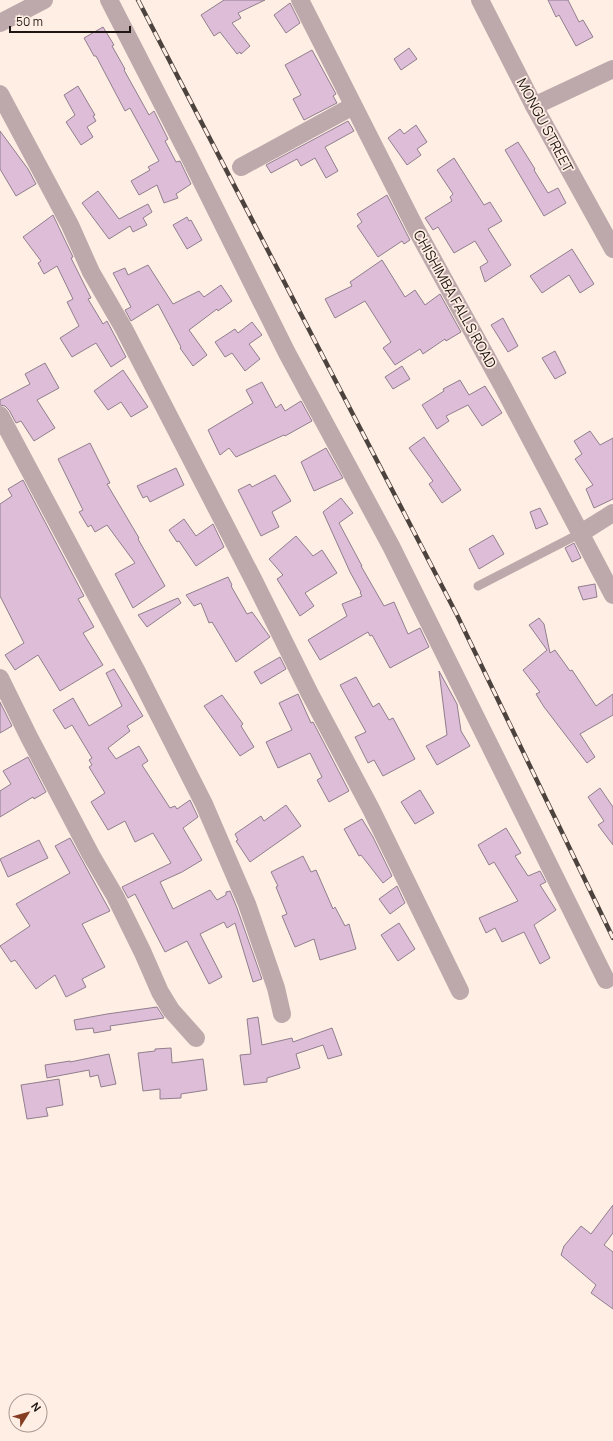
<svg xmlns="http://www.w3.org/2000/svg" width="613" height="1441" font-family="Manrope,sans-serif">
<style>
.building{fill:#debdd8;stroke:#907f8d}
.lines{fill:none;stroke-linecap:round;stroke-linejoin:round}
.lane{stroke:#bda9ab;stroke-width:9}
.street{stroke:#bda9ab;stroke-width:18}
.rail-casing{stroke:#4d433e;stroke-width:4.5}
.rail{stroke:#ffeee4;stroke-width:3;stroke-dasharray:9;stroke-linecap:butt}
.labels{text-anchor:middle;stroke-width:3.5;stroke-linejoin:round;paint-order:stroke}
.street-label{font-size:14px;fill:#1e1612;stroke:#ffeee4}
</style>
<rect width="100%" height="100%" fill="#ffeee4"/>
<g class="building">
<path d="M 224,0 L 265,0 L 238,13 L 241,18 L 232,23 L 250,46 L 241,54 L 240,52 L 237,54 L 220,32 L 214,36 L 201,15 Z"/>
<path d="M 548,0 L 568,0 L 579,22 L 583,20 L 593,37 L 576,46 L 559,15 L 556,17 Z"/>
<path d="M 290,3 L 300,23 L 286,33 L 274,15 Z"/>
<path d="M 103,27 L 114,45 L 112,46 L 125,69 L 124,70 L 149,115 L 154,111 L 168,139 L 165,141 L 176,162 L 180,161 L 191,184 L 176,194 L 178,198 L 164,203 L 157,185 L 139,195 L 131,181 L 150,170 L 148,167 L 159,161 L 130,108 L 125,111 L 96,56 L 94,56 L 84,38 Z"/>
<path d="M 409,48 L 417,59 L 401,70 L 394,59 Z"/>
<path d="M 312,50 L 336,94 L 333,96 L 337,103 L 304,120 L 293,99 L 301,95 L 285,65 Z"/>
<path d="M 78,86 L 95,115 L 93,116 L 96,121 L 87,127 L 93,137 L 81,145 L 66,122 L 75,115 L 64,95 Z"/>
<path d="M 348,121 L 354,131 L 325,147 L 338,171 L 326,178 L 315,158 L 301,166 L 297,159 L 271,173 L 266,165 Z"/>
<path d="M 416,125 L 427,142 L 417,149 L 421,155 L 407,165 L 388,138 L 400,129 L 404,134 Z"/>
<path d="M 0,131 L 28,169 L 36,184 L 16,196 L 0,169 Z"/>
<path d="M 518,142 L 535,169 L 534,170 L 548,193 L 558,188 L 566,203 L 544,216 L 505,150 Z"/>
<path d="M 454,158 L 484,205 L 490,202 L 502,221 L 488,229 L 511,265 L 485,282 L 480,267 L 488,262 L 475,241 L 454,253 L 438,227 L 433,230 L 425,218 L 452,201 L 450,197 L 453,194 L 437,170 Z"/>
<path d="M 98,191 L 119,219 L 148,204 L 152,212 L 143,218 L 147,225 L 133,232 L 130,226 L 109,239 L 82,203 Z"/>
<path d="M 387,195 L 410,240 L 404,244 L 402,241 L 378,257 L 357,226 L 362,222 L 357,214 Z"/>
<path d="M 53,215 L 73,257 L 71,258 L 91,298 L 88,299 L 103,324 L 107,321 L 126,357 L 111,367 L 96,343 L 72,357 L 60,338 L 79,326 L 67,302 L 73,299 L 57,266 L 44,274 L 38,263 L 41,261 L 23,237 Z"/>
<path d="M 187,217 L 189,221 L 191,220 L 202,240 L 187,249 L 173,225 Z"/>
<path d="M 572,249 L 594,284 L 580,293 L 569,275 L 542,293 L 530,276 Z"/>
<path d="M 382,260 L 405,297 L 415,290 L 425,305 L 440,294 L 461,332 L 446,341 L 445,339 L 423,354 L 420,349 L 395,365 L 383,348 L 391,342 L 365,301 L 335,318 L 325,299 L 352,286 L 350,282 Z"/>
<path d="M 148,265 L 173,304 L 199,291 L 204,297 L 221,285 L 232,301 L 218,311 L 217,309 L 189,330 L 207,355 L 193,366 L 180,348 L 181,347 L 158,304 L 131,321 L 125,310 L 131,307 L 113,273 L 125,268 L 128,275 Z"/>
<path d="M 503,318 L 518,346 L 508,352 L 491,325 Z"/>
<path d="M 252,322 L 262,335 L 249,344 L 260,359 L 245,371 L 232,353 L 225,357 L 215,342 L 235,329 L 238,333 Z"/>
<path d="M 555,351 L 566,373 L 555,379 L 542,358 Z"/>
<path d="M 45,363 L 59,388 L 37,400 L 55,428 L 34,441 L 21,421 L 16,423 L 9,410 L 5,406 L 0,405 L 0,400 L 30,384 L 25,374 Z"/>
<path d="M 402,366 L 410,379 L 393,389 L 385,377 Z"/>
<path d="M 123,370 L 148,407 L 131,417 L 121,402 L 108,410 L 94,391 Z"/>
<path d="M 460,380 L 469,395 L 485,386 L 502,413 L 482,426 L 468,405 L 446,416 L 449,421 L 437,429 L 422,405 L 444,391 L 443,389 Z"/>
<path d="M 262,382 L 276,408 L 281,404 L 285,411 L 301,401 L 312,421 L 285,436 L 284,435 L 236,457 L 229,448 L 220,455 L 208,430 L 253,403 L 246,390 Z"/>
<path d="M 590,431 L 600,445 L 613,438 L 613,499 L 594,508 L 586,489 L 593,485 L 575,459 L 582,454 L 574,441 Z"/>
<path d="M 424,437 L 461,490 L 442,503 L 429,484 L 433,481 L 409,448 Z"/>
<path d="M 90,443 L 110,483 L 107,484 L 139,538 L 138,539 L 165,586 L 133,608 L 115,574 L 135,563 L 107,525 L 95,532 L 91,525 L 88,527 L 79,512 L 83,510 L 58,459 Z"/>
<path d="M 326,448 L 343,478 L 314,491 L 301,462 Z"/>
<path d="M 176,468 L 184,485 L 150,502 L 147,496 L 143,498 L 137,486 Z"/>
<path d="M 275,475 L 291,501 L 272,512 L 279,527 L 261,536 L 238,490 L 250,484 L 252,487 Z"/>
<path d="M 23,480 L 84,596 L 78,599 L 94,627 L 83,633 L 103,665 L 60,691 L 38,655 L 15,670 L 5,655 L 24,643 L 0,596 L 0,504 L 12,496 L 8,489 Z"/>
<path d="M 341,498 L 353,513 L 339,523 L 362,566 L 361,566 L 384,606 L 394,602 L 408,634 L 420,628 L 429,647 L 390,668 L 372,635 L 370,636 L 368,632 L 320,660 L 308,640 L 347,616 L 342,604 L 362,596 L 360,593 L 361,592 L 350,572 L 323,512 Z"/>
<path d="M 540,508 L 548,524 L 536,529 L 530,512 Z"/>
<path d="M 184,519 L 196,536 L 213,524 L 224,547 L 196,566 L 179,541 L 177,542 L 169,530 Z"/>
<path d="M 493,535 L 504,554 L 479,569 L 469,549 Z"/>
<path d="M 296,536 L 313,556 L 322,550 L 337,573 L 305,593 L 314,606 L 300,616 L 277,579 L 283,575 L 269,559 Z"/>
<path d="M 574,543 L 581,558 L 572,562 L 565,548 Z"/>
<path d="M 228,577 L 232,585 L 231,586 L 247,614 L 252,612 L 270,637 L 236,662 L 212,622 L 209,623 L 201,603 L 194,606 L 186,595 Z"/>
<path d="M 595,584 L 597,597 L 583,600 L 578,587 Z"/>
<path d="M 178,598 L 181,603 L 147,627 L 138,615 Z"/>
<path d="M 539,618 L 544,624 L 550,653 L 555,650 L 570,671 L 572,670 L 596,706 L 613,694 L 613,715 L 580,734 L 595,757 L 587,763 L 544,707 L 536,694 L 540,692 L 523,670 L 547,650 L 529,625 Z"/>
<path d="M 280,657 L 286,669 L 261,684 L 254,672 Z"/>
<path d="M 114,669 L 143,716 L 127,726 L 130,731 L 108,748 L 116,759 L 139,746 L 148,761 L 142,765 L 170,808 L 175,806 L 177,809 L 190,800 L 198,817 L 183,828 L 202,860 L 182,872 L 160,882 L 173,909 L 210,890 L 217,900 L 226,895 L 226,892 L 230,891 L 237,908 L 262,979 L 253,982 L 235,923 L 227,928 L 224,922 L 200,934 L 222,977 L 209,984 L 187,941 L 165,952 L 135,894 L 128,898 L 122,887 L 171,863 L 153,833 L 135,842 L 125,821 L 108,830 L 91,802 L 105,793 L 89,767 L 92,765 L 89,760 L 92,758 L 72,725 L 65,729 L 53,710 L 73,698 L 89,726 L 122,706 L 106,673 Z"/>
<path d="M 439,671 L 457,704 L 461,731 L 470,746 L 437,765 L 426,746 L 447,735 Z"/>
<path d="M 356,677 L 373,707 L 379,703 L 389,720 L 393,718 L 415,759 L 383,776 L 374,760 L 368,763 L 355,737 L 366,732 L 340,685 Z"/>
<path d="M 298,694 L 311,723 L 313,722 L 349,791 L 329,802 L 317,780 L 322,777 L 310,753 L 278,768 L 266,742 L 292,730 L 279,703 Z"/>
<path d="M 222,695 L 243,724 L 241,726 L 254,747 L 240,756 L 204,706 Z"/>
<path d="M 0,702 L 12,726 L 0,733 Z"/>
<path d="M 28,757 L 46,792 L 34,799 L 33,797 L 0,817 L 0,791 L 11,784 L 3,771 Z"/>
<path d="M 600,788 L 613,807 L 613,845 L 598,825 L 604,821 L 588,797 Z"/>
<path d="M 420,790 L 434,813 L 415,824 L 401,802 Z"/>
<path d="M 286,805 L 301,826 L 250,862 L 236,841 L 238,840 L 235,834 L 261,816 L 264,821 Z"/>
<path d="M 362,819 L 373,837 L 392,876 L 383,883 L 361,855 L 359,856 L 344,829 Z"/>
<path d="M 506,828 L 521,853 L 515,856 L 528,876 L 540,871 L 546,882 L 540,885 L 556,910 L 534,925 L 550,958 L 540,964 L 524,932 L 502,942 L 495,928 L 486,933 L 479,918 L 518,901 L 494,862 L 489,865 L 478,845 Z"/>
<path d="M 70,838 L 110,911 L 82,924 L 105,967 L 82,979 L 86,987 L 66,997 L 55,975 L 36,989 L 15,960 L 11,962 L 0,946 L 30,926 L 16,904 L 33,894 L 70,873 L 55,846 Z"/>
<path d="M 39,840 L 48,858 L 8,877 L 0,859 Z"/>
<path d="M 303,856 L 311,872 L 316,870 L 333,909 L 335,907 L 345,926 L 349,924 L 356,949 L 320,960 L 314,939 L 295,947 L 282,916 L 287,914 L 276,887 L 278,886 L 271,872 Z"/>
<path d="M 397,886 L 405,903 L 390,914 L 379,899 Z"/>
<path d="M 399,923 L 415,949 L 398,961 L 381,935 Z"/>
<path d="M 157,1007 L 164,1018 L 110,1026 L 111,1030 L 94,1033 L 93,1028 L 76,1030 L 74,1020 L 107,1014 Z"/>
<path d="M 258,1017 L 262,1045 L 292,1038 L 293,1042 L 332,1028 L 342,1055 L 328,1059 L 323,1045 L 296,1054 L 300,1068 L 267,1078 L 267,1082 L 244,1085 L 240,1055 L 251,1054 L 247,1019 Z"/>
<path d="M 171,1048 L 172,1063 L 203,1059 L 207,1090 L 181,1094 L 181,1098 L 160,1099 L 160,1089 L 143,1091 L 138,1053 L 155,1051 L 155,1049 Z"/>
<path d="M 109,1054 L 116,1084 L 101,1087 L 98,1075 L 90,1077 L 89,1070 L 47,1078 L 45,1065 L 70,1061 L 70,1062 Z"/>
<path d="M 59,1079 L 63,1105 L 46,1108 L 48,1116 L 27,1119 L 21,1085 Z"/>
<path d="M 613,1205 L 613,1233 L 604,1245 L 613,1252 L 613,1309 L 591,1293 L 596,1285 L 561,1255 L 564,1246 L 581,1226 L 591,1234 Z"/>
</g>
<g class="lines">
<path class="lane" d="M 478,586 L 581,533"/>
<g class="street">
<path d="M 109,0 L 187,152 L 287,353 L 391,546 L 606,980"/>
<path d="M 300,0 L 416,229 L 502,385 L 613,595"/>
<path d="M 480,0 L 534,106 L 613,249"/>
<path d="M 0,23 L 44,0"/>
<path d="M 0,94 L 70,225 L 91,272 L 124,329 L 253,579 L 310,694 L 371,809 L 460,991"/>
<path d="M 534,106 L 613,69"/>
<path d="M 241,167 L 353,106"/>
<path d="M 0,415 L 136,670 L 204,804 L 247,904 L 276,988 L 282,1014"/>
<path d="M 581,533 L 613,513"/>
<path d="M 0,678 L 29,737 L 91,855 L 115,896 L 143,953 L 160,992 L 171,1010 L 196,1038"/>
</g>
<defs>
<path id="rail" d="M 138,0 L 457,615 L 613,938"/>
</defs>
<use href="#rail" class="rail-casing"/>
<use href="#rail" class="rail"/>
</g>
<g class="labels">
<g class="street-label">
<text transform="translate(545 125) rotate(62)" y="5">MONGU STREET</text>
<text transform="translate(455 299) rotate(61)" y="5">CHISHIMBA FALLS ROAD</text>
</g>
</g>
<g transform="translate(28 1413) rotate(53)"><circle r="19" fill="#ffeee4" stroke="#a59890"/>
<path d="M0-3L7 15L0 10L-7 15Z" fill="#863d22"/>
<text y="-6" font-size="11" font-weight="bold" text-anchor="middle" fill="#1e1612">N</text>
</g>
<path d="M10 26v6h120v-6" fill="none" stroke="#1e1612" stroke-width="2"/>
<text x="16" y="26" font-size="12" fill="#1e1612" stroke="#ffeee4" stroke-width="3" paint-order="stroke">50 m</text>
</svg>
